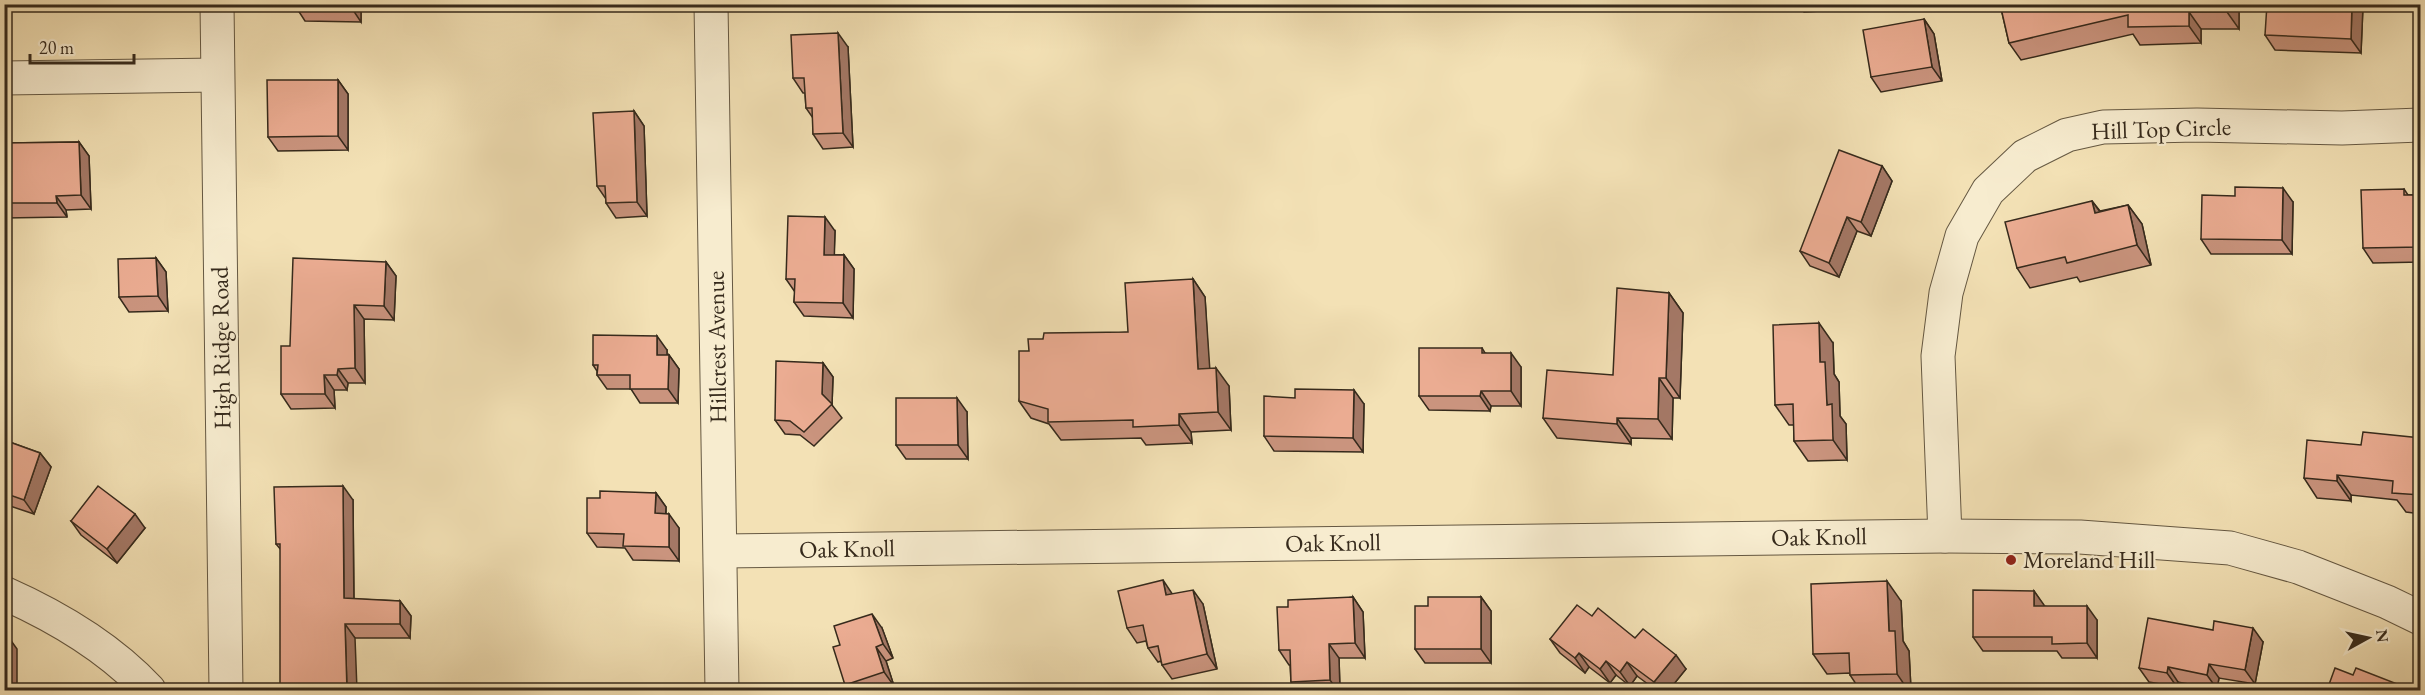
<svg xmlns="http://www.w3.org/2000/svg" width="2425" height="695" font-family="'EB Garamond',serif">
<style>
.lines{fill:none;stroke-linecap:round;stroke-linejoin:round}
.street-casing{stroke:#655842;stroke-width:35}
.street{stroke:#f7eccf;stroke-width:33}
.wall{fill:#ca947e;stroke:#362a1c;stroke-width:1.5}
.shaded-wall{fill:#a47866;stroke:#362a1c;stroke-width:1.5}
.building{fill:#ebac92;stroke:#362a1c;stroke-width:1.5}
.poi-dot{fill:#8f2418;stroke:#f7eccf;stroke-width:2}
.labels{text-anchor:middle;stroke-width:4.5;stroke-linejoin:round;paint-order:stroke}
.street-label{font-size:24px;fill:#362a1c;stroke:#f7eccf}
.poi-label{font-size:24px;fill:#362a1c;stroke:#f7eccf;text-anchor:start}
</style>
<rect width="100%" height="100%" fill="#f3e1b5"/>
<filter id="stains"><feTurbulence type="fractalNoise" baseFrequency=".00333" numOctaves="4"/><feColorMatrix values="0 0 0 0 .2 0 0 0 0 .09 0 0 0 0 .02 0 0 0 .5 -.17"/></filter>
<radialGradient id="worn" r=".72"><stop offset=".6" stop-color="#630" stop-opacity="0"/><stop offset="1" stop-color="#630" stop-opacity=".3"/></radialGradient>
<g class="lines">
<defs>
<g id="street">
<path d="M 217,4 L 226,690"/>
<path d="M 711,4 L 722,690"/>
<path d="M 4,78 L 217,75"/>
<path d="M 1945,536 L 1938,356 L 1946,293 L 1962,236 L 1988,191 L 2025,156 L 2067,135 L 2103,127 L 2197,125 L 2342,128 L 2420,125"/>
<path d="M 721,551 L 1945,536 L 2080,537 L 2230,548 L 2298,567 L 2387,602 L 2420,618"/>
<path d="M 4,593 C 58,617 109,647 149,690"/>
</g>
</defs>
<use href="#street" class="street-casing"/>
<use href="#street" class="street"/>
</g>
<g class="wall">
<path d="M 294,4 L 377,4 L 376,9 L 361,8 L 361,22 L 305,21 Z"/>
<path d="M 1799,4 L 1839,4 L 1839,10 L 1804,12 Z"/>
<path d="M 2000,4 L 2239,4 L 2239,29 L 2201,29 L 2201,43 L 2140,45 L 2133,34 L 2021,60 L 2009,43 Z"/>
<path d="M 2363,6 L 2361,53 L 2275,50 L 2265,35 Z"/>
<path d="M 1924,19 L 1934,34 L 1942,81 L 1881,92 L 1871,77 Z"/>
<path d="M 848,47 L 853,147 L 823,149 L 813,134 L 813,118 L 806,108 L 805,93 L 803,93 L 793,78 Z"/>
<path d="M 338,80 L 348,94 L 348,150 L 278,151 L 268,137 Z"/>
<path d="M 634,111 L 644,126 L 647,216 L 616,218 L 606,203 L 606,199 L 597,186 Z"/>
<path d="M 4,142 L 5,143 L 79,142 L 89,156 L 91,209 L 66,210 L 67,217 L 4,218 Z"/>
<path d="M 1882,166 L 1892,181 L 1871,236 L 1857,231 L 1839,277 L 1810,266 L 1800,251 Z"/>
<path d="M 2404,189 L 2408,195 L 2421,195 L 2421,262 L 2373,263 L 2363,248 Z"/>
<path d="M 2092,201 L 2100,211 L 2128,205 L 2142,224 L 2151,265 L 2080,282 L 2077,277 L 2030,288 L 2017,268 Z"/>
<path d="M 2293,202 L 2292,254 L 2211,254 L 2201,239 Z"/>
<path d="M 835,231 L 834,255 L 844,255 L 854,269 L 853,318 L 804,316 L 794,302 L 795,292 L 786,279 Z"/>
<path d="M 156,258 L 166,272 L 168,311 L 129,312 L 119,297 Z"/>
<path d="M 386,262 L 396,276 L 394,320 L 364,319 L 365,383 L 348,383 L 347,390 L 334,390 L 335,408 L 291,409 L 281,394 L 290,346 Z"/>
<path d="M 1193,279 L 1205,297 L 1209,369 L 1229,386 L 1231,430 L 1191,432 L 1192,443 L 1146,445 L 1141,438 L 1061,440 L 1049,424 L 1031,418 L 1019,401 L 1029,351 L 1043,339 L 1128,332 Z"/>
<path d="M 1669,293 L 1683,313 L 1680,398 L 1673,398 L 1672,439 L 1631,438 L 1631,444 L 1557,438 L 1543,418 L 1613,375 Z"/>
<path d="M 1833,343 L 1834,374 L 1839,382 L 1840,416 L 1846,424 L 1847,460 L 1808,461 L 1794,441 L 1794,425 L 1789,425 L 1775,405 Z"/>
<path d="M 1482,348 L 1485,353 L 1521,367 L 1521,406 L 1491,406 L 1490,411 L 1429,410 L 1419,396 Z"/>
<path d="M 667,350 L 667,355 L 669,355 L 679,369 L 678,403 L 640,403 L 631,389 L 607,389 L 597,375 L 597,371 L 593,365 Z"/>
<path d="M 823,363 L 833,377 L 832,405 L 842,418 L 814,446 L 800,435 L 785,434 L 775,420 Z"/>
<path d="M 1364,404 L 1363,452 L 1274,451 L 1264,436 Z"/>
<path d="M 967,412 L 968,459 L 906,459 L 896,445 Z"/>
<path d="M 2421,438 L 2421,514 L 2406,512 L 2397,500 L 2351,495 L 2351,501 L 2317,498 L 2304,478 L 2361,445 Z"/>
<path d="M 4,440 L 40,453 L 51,467 L 34,514 L 4,504 Z"/>
<path d="M 656,493 L 666,507 L 666,514 L 679,528 L 679,561 L 633,560 L 625,548 L 597,547 L 587,533 L 600,498 Z"/>
<path d="M 353,500 L 354,599 L 400,601 L 411,616 L 410,638 L 355,638 L 276,544 Z"/>
<path d="M 71,521 L 145,528 L 117,563 L 81,535 Z"/>
<path d="M 2034,591 L 2044,606 L 2097,620 L 2097,658 L 2062,658 L 2057,651 L 1983,651 L 1973,637 Z"/>
<path d="M 1173,594 L 1203,604 L 1217,669 L 1172,679 L 1162,665 L 1161,661 L 1158,662 L 1148,648 L 1146,641 L 1137,643 L 1127,628 Z"/>
<path d="M 1353,597 L 1363,612 L 1365,658 L 1339,658 L 1340,690 L 1297,690 L 1291,682 L 1290,665 L 1289,665 L 1279,650 L 1288,607 Z"/>
<path d="M 1481,597 L 1491,611 L 1491,663 L 1425,663 L 1415,649 L 1428,606 Z"/>
<path d="M 1901,601 L 1903,641 L 1909,651 L 1911,690 L 1860,690 L 1850,675 L 1850,673 L 1827,674 L 1813,654 Z"/>
<path d="M 1592,616 L 1635,638 L 1686,669 L 1669,690 L 1656,690 L 1637,676 L 1630,686 L 1616,675 L 1610,683 L 1589,667 L 1585,673 L 1560,653 L 1550,639 Z"/>
<path d="M 882,628 L 893,658 L 886,661 L 894,686 L 881,690 L 849,690 L 845,685 Z"/>
<path d="M 2263,642 L 2255,684 L 2219,678 L 2217,689 L 2178,682 L 2177,687 L 2149,682 L 2139,668 Z"/>
</g>
<g class="shaded-wall">
<path d="M 349,4 L 359,4 L 361,8 L 361,22 Z"/>
<path d="M 2227,4 L 2239,4 L 2239,29 L 2227,12 Z"/>
<path d="M 2352,4 L 2362,4 L 2363,6 L 2361,53 L 2351,39 Z"/>
<path d="M 2189,12 L 2201,29 L 2201,43 L 2189,26 Z"/>
<path d="M 1924,19 L 1934,34 L 1942,81 L 1932,67 Z"/>
<path d="M 838,33 L 848,47 L 853,147 L 843,133 Z"/>
<path d="M 338,80 L 348,94 L 348,150 L 338,136 Z"/>
<path d="M 634,111 L 644,126 L 647,216 L 637,202 Z"/>
<path d="M 79,142 L 89,156 L 91,209 L 81,195 Z"/>
<path d="M 1882,166 L 1892,181 L 1871,236 L 1861,222 Z"/>
<path d="M 2283,188 L 2293,202 L 2292,254 L 2282,240 Z"/>
<path d="M 56,196 L 66,210 L 67,217 L 57,203 Z"/>
<path d="M 2092,201 L 2106,220 L 2095,213 Z"/>
<path d="M 2128,205 L 2142,224 L 2151,265 L 2137,245 Z"/>
<path d="M 825,217 L 835,231 L 834,269 L 824,255 Z"/>
<path d="M 1847,217 L 1857,231 L 1839,277 L 1829,263 Z"/>
<path d="M 844,255 L 854,269 L 853,318 L 843,303 Z"/>
<path d="M 156,258 L 166,272 L 168,311 L 158,296 Z"/>
<path d="M 386,262 L 396,276 L 394,320 L 384,306 Z"/>
<path d="M 1193,279 L 1205,297 L 1211,387 L 1198,369 Z"/>
<path d="M 1669,293 L 1683,313 L 1680,398 L 1666,378 Z"/>
<path d="M 354,305 L 364,319 L 365,383 L 355,368 Z"/>
<path d="M 1819,323 L 1833,343 L 1834,374 L 1839,382 L 1840,416 L 1846,424 L 1847,460 L 1833,440 L 1820,362 Z"/>
<path d="M 657,336 L 667,350 L 667,369 L 657,355 Z"/>
<path d="M 1511,353 L 1521,367 L 1521,406 L 1511,391 Z"/>
<path d="M 669,355 L 679,369 L 678,403 L 668,389 Z"/>
<path d="M 823,363 L 833,377 L 832,405 L 822,394 Z"/>
<path d="M 1216,368 L 1229,386 L 1231,430 L 1218,412 Z"/>
<path d="M 338,369 L 348,383 L 347,390 L 337,375 Z"/>
<path d="M 324,375 L 334,390 L 335,408 L 325,394 Z"/>
<path d="M 1659,378 L 1673,398 L 1672,439 L 1658,419 Z"/>
<path d="M 1354,390 L 1364,404 L 1363,452 L 1353,438 Z"/>
<path d="M 1481,391 L 1491,406 L 1490,411 L 1480,396 Z"/>
<path d="M 957,398 L 967,412 L 968,459 L 958,445 Z"/>
<path d="M 1179,414 L 1191,432 L 1192,443 L 1179,425 Z"/>
<path d="M 1617,418 L 1631,438 L 1631,444 L 1617,424 Z"/>
<path d="M 40,453 L 51,467 L 34,514 L 24,500 Z"/>
<path d="M 2337,475 L 2351,495 L 2351,501 L 2337,481 Z"/>
<path d="M 343,486 L 353,500 L 354,612 L 344,598 Z"/>
<path d="M 656,493 L 666,507 L 665,528 L 655,513 Z"/>
<path d="M 135,514 L 145,528 L 117,563 L 107,549 Z"/>
<path d="M 669,514 L 679,528 L 679,561 L 669,547 Z"/>
<path d="M 1163,580 L 1173,595 L 1166,595 Z"/>
<path d="M 1887,581 L 1901,601 L 1903,641 L 1909,651 L 1911,690 L 1908,690 L 1897,674 L 1889,631 Z"/>
<path d="M 1193,590 L 1203,604 L 1217,669 L 1207,654 Z"/>
<path d="M 2034,591 L 2044,605 L 2044,620 L 2034,606 Z"/>
<path d="M 1353,597 L 1363,612 L 1365,658 L 1355,643 Z"/>
<path d="M 1481,597 L 1491,611 L 1491,663 L 1481,649 Z"/>
<path d="M 400,601 L 411,616 L 410,638 L 400,624 Z"/>
<path d="M 2087,606 L 2097,620 L 2097,658 L 2087,643 Z"/>
<path d="M 872,614 L 882,628 L 893,658 L 883,644 Z"/>
<path d="M 345,624 L 355,638 L 357,690 L 347,690 Z"/>
<path d="M 2253,628 L 2263,642 L 2255,684 L 2245,670 Z"/>
<path d="M 7,635 L 17,649 L 17,690 L 7,690 Z"/>
<path d="M 1329,644 L 1339,658 L 1340,690 L 1337,690 L 1330,680 Z"/>
<path d="M 876,647 L 886,661 L 894,686 L 884,672 Z"/>
<path d="M 1579,653 L 1589,667 L 1585,673 L 1575,658 Z"/>
<path d="M 1676,655 L 1686,669 L 1669,690 L 1660,690 L 1654,682 Z"/>
<path d="M 1606,661 L 1616,675 L 1610,683 L 1600,669 Z"/>
<path d="M 1627,662 L 1637,676 L 1630,686 L 1620,672 Z"/>
<path d="M 2209,664 L 2219,678 L 2217,689 L 2207,675 Z"/>
<path d="M 2168,667 L 2178,682 L 2177,687 L 2167,673 Z"/>
</g>
<g class="building">
<path d="M 2000,4 L 2227,4 L 2227,12 L 2189,12 L 2189,26 L 2128,27 L 2128,15 L 2009,43 Z"/>
<path d="M 2267,4 L 2352,4 L 2351,39 L 2265,35 Z"/>
<path d="M 1924,19 L 1932,67 L 1871,77 L 1863,30 Z"/>
<path d="M 838,33 L 843,133 L 813,134 L 812,108 L 806,108 L 804,78 L 793,78 L 791,35 Z"/>
<path d="M 267,80 L 338,80 L 338,136 L 268,137 Z"/>
<path d="M 634,111 L 637,202 L 606,203 L 605,186 L 597,186 L 593,113 Z"/>
<path d="M 79,142 L 81,195 L 56,196 L 57,203 L 4,203 L 4,143 Z"/>
<path d="M 1839,150 L 1882,166 L 1861,222 L 1847,217 L 1829,263 L 1800,251 Z"/>
<path d="M 2235,187 L 2283,188 L 2282,240 L 2201,239 L 2202,195 L 2235,196 Z"/>
<path d="M 2404,189 L 2404,195 L 2421,195 L 2421,247 L 2363,248 L 2361,190 Z"/>
<path d="M 2092,201 L 2095,213 L 2128,205 L 2137,245 L 2067,263 L 2065,257 L 2017,268 L 2005,222 Z"/>
<path d="M 788,216 L 825,217 L 824,255 L 844,255 L 843,303 L 794,302 L 795,279 L 786,279 Z"/>
<path d="M 156,258 L 158,296 L 119,297 L 118,259 Z"/>
<path d="M 293,258 L 386,262 L 384,306 L 354,305 L 355,368 L 338,369 L 337,375 L 324,375 L 325,394 L 281,394 L 281,346 L 290,346 Z"/>
<path d="M 1193,279 L 1198,369 L 1216,368 L 1218,412 L 1179,414 L 1179,425 L 1133,427 L 1133,420 L 1048,422 L 1048,409 L 1019,401 L 1019,351 L 1029,351 L 1028,339 L 1043,339 L 1044,333 L 1128,332 L 1125,283 Z"/>
<path d="M 1617,288 L 1669,293 L 1666,378 L 1659,378 L 1658,419 L 1617,418 L 1617,424 L 1543,418 L 1547,370 L 1613,375 Z"/>
<path d="M 1819,323 L 1820,362 L 1825,362 L 1827,405 L 1832,404 L 1833,440 L 1794,441 L 1793,404 L 1775,405 L 1773,325 Z"/>
<path d="M 593,335 L 657,336 L 657,355 L 669,355 L 668,389 L 630,389 L 630,375 L 597,375 L 598,365 L 593,365 Z"/>
<path d="M 1419,348 L 1482,348 L 1482,353 L 1511,353 L 1511,391 L 1481,391 L 1480,396 L 1419,396 Z"/>
<path d="M 776,361 L 823,363 L 822,394 L 832,404 L 804,432 L 790,421 L 775,420 Z"/>
<path d="M 1295,389 L 1354,390 L 1353,438 L 1264,436 L 1264,396 L 1295,398 Z"/>
<path d="M 896,398 L 957,398 L 958,445 L 896,445 Z"/>
<path d="M 2363,432 L 2421,438 L 2421,495 L 2392,493 L 2393,481 L 2337,475 L 2337,481 L 2304,478 L 2307,440 L 2361,445 Z"/>
<path d="M 4,440 L 40,453 L 24,500 L 4,493 Z"/>
<path d="M 98,486 L 135,514 L 107,549 L 71,521 Z"/>
<path d="M 343,486 L 344,598 L 400,601 L 400,624 L 345,624 L 347,690 L 280,690 L 280,544 L 276,544 L 274,487 Z"/>
<path d="M 600,491 L 656,493 L 655,513 L 669,514 L 669,547 L 623,546 L 624,534 L 587,533 L 587,498 L 600,498 Z"/>
<path d="M 1163,580 L 1166,595 L 1193,590 L 1207,654 L 1162,665 L 1158,646 L 1148,648 L 1143,625 L 1127,628 L 1118,591 Z"/>
<path d="M 1887,581 L 1889,631 L 1895,631 L 1897,674 L 1850,675 L 1849,653 L 1813,654 L 1811,584 Z"/>
<path d="M 1973,590 L 2034,591 L 2034,606 L 2087,606 L 2087,643 L 2052,644 L 2052,637 L 1973,637 Z"/>
<path d="M 1353,597 L 1355,643 L 1329,644 L 1330,680 L 1291,682 L 1290,650 L 1279,650 L 1277,607 L 1288,607 L 1288,600 Z"/>
<path d="M 1428,597 L 1481,597 L 1481,649 L 1415,649 L 1415,606 L 1428,606 Z"/>
<path d="M 1577,605 L 1592,616 L 1598,608 L 1635,638 L 1643,629 L 1676,655 L 1654,682 L 1627,662 L 1620,672 L 1606,661 L 1600,669 L 1579,653 L 1575,658 L 1550,639 Z"/>
<path d="M 872,614 L 883,644 L 876,647 L 884,672 L 845,685 L 833,647 L 840,645 L 834,626 Z"/>
<path d="M 2148,618 L 2213,630 L 2214,621 L 2253,628 L 2245,670 L 2209,664 L 2207,675 L 2168,667 L 2167,673 L 2139,668 Z"/>
<rect x="4" y="635" width="3" height="55"/>
<path d="M 2335,668 L 2353,675 L 2356,668 L 2410,689 L 2409,690 L 2327,690 Z"/>
</g>
<circle class="poi-dot" cx="2011" cy="560" r="6"/>
<g class="labels">
<g class="street-label">
<text transform="translate(2161 129) rotate(-2)" y="8">Hill Top Circle</text>
<text transform="translate(717 347) rotate(-91)" y="8">Hillcrest Avenue</text>
<text transform="translate(221 348) rotate(-91)" y="8">High Ridge Road</text>
<text transform="translate(1819 537) rotate(-1)" y="8">Oak Knoll</text>
<text transform="translate(1333 543) rotate(-1)" y="8">Oak Knoll</text>
<text transform="translate(847 549) rotate(-1)" y="8">Oak Knoll</text>
</g>
<g class="poi-label">
<text x="2023" y="568">Moreland Hill</text>
</g>
</g>
<rect width="2425" height="695" fill="none" stroke="#f3e1b5" stroke-width="24"/>
<rect x="6" y="6" width="2413" height="683" fill="none" stroke="#362a1c" stroke-width="3"/>
<rect x="12" y="12" width="2401" height="671" fill="none" stroke="#362a1c" stroke-width="1.5"/>
<g transform="translate(2368 638) rotate(82)" stroke="#f7eccf" stroke-width="4.5" paint-order="stroke">
<path d="M0-4.5L10 22L0 15L-10 22Z" fill="#362a1c"/>
<text y="-9" font-size="16" font-weight="bold" text-anchor="middle" fill="#362a1c">N</text>
</g>
<path d="M30 54v9h104v-9" fill="none" stroke="#362a1c" stroke-width="3"/>
<text x="39" y="54" font-size="18" fill="#362a1c" stroke="#f7eccf" stroke-width="4.5" paint-order="stroke">20 m</text>
<rect width="100%" height="100%" filter="url(#stains)"/>
<rect width="100%" height="100%" fill="url(#worn)"/>
</svg>
